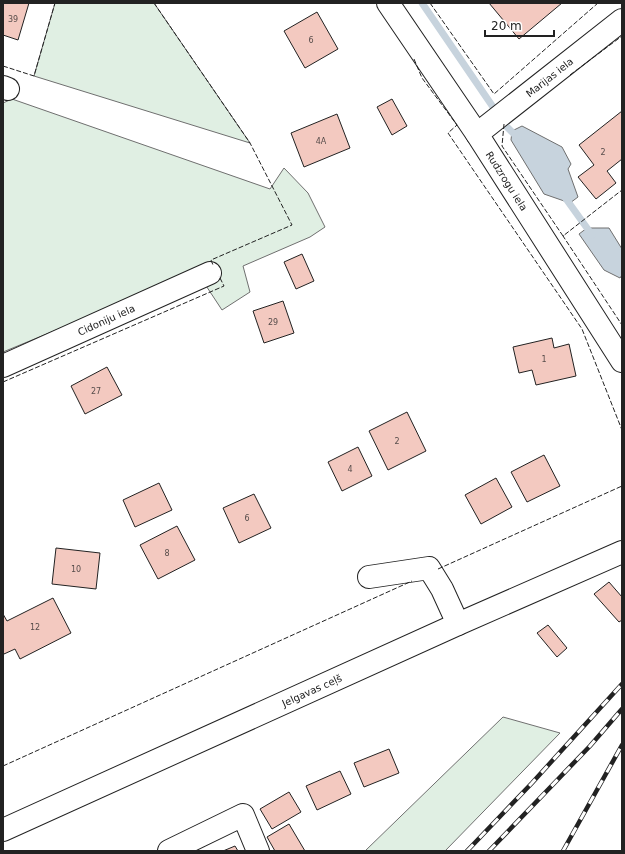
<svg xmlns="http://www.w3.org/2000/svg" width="625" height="854" font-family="'DejaVu Sans',sans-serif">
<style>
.green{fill:#e0efe3;stroke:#6f6f6f}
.water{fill:#c7d3dd;stroke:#6f6f6f}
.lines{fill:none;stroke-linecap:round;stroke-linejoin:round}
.stream{stroke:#c7d3dd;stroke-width:7}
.building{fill:#f3c9c0;stroke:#222}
.minor-casing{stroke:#222;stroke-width:24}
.major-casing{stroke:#222;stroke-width:24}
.minor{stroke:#fff;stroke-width:22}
.major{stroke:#fff;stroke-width:22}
.rail-casing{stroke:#222;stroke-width:4.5}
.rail{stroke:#fff;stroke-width:3;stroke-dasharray:9;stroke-linecap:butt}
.fence{stroke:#222;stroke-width:1;stroke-dasharray:5 2;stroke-linecap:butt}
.labels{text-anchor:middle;stroke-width:3;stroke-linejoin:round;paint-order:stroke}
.number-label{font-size:8px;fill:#564c4a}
.street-label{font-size:10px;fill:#222;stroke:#fff}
</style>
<rect width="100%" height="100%" fill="#fff"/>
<g class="green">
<path d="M 55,3 L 154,3 L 250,143 L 34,76 Z"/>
<path d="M 12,99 L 270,189 L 284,168 L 308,193 L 325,227 L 310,237 L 243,266 L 250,292 L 222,310 L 197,272 L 3,352 L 3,103 Z"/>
<path d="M 503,717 L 560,733 L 445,851 L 365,851 Z"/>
</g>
<g class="water">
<path d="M 522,126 L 562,147 L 571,164 L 568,169 L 578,197 L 570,203 L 544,194 L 511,140 L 512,131 Z"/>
<path d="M 587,228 L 609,228 L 622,249 L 622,275 L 620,278 L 604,270 L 579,234 Z"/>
</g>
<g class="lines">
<g class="stream">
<path d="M 422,3 L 493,107"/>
<path d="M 506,126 L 518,138"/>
<path d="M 564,196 L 592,235"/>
</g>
</g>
<g class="building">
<path d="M 3,3 L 29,3 L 18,40 L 3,35 Z"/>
<path d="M 489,3 L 562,3 L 519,39 Z"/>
<path d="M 317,12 L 338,49 L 305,68 L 284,31 Z"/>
<path d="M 392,99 L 407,126 L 392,135 L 377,107 Z"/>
<path d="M 622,111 L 622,159 L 607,171 L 616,183 L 596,199 L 578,177 L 594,165 L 579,145 Z"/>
<path d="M 337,114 L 350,148 L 304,167 L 291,133 Z"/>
<path d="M 302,254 L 314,281 L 296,289 L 284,262 Z"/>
<path d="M 283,301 L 294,333 L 264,343 L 253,311 Z"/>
<path d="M 552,338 L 554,348 L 569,344 L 576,376 L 536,385 L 532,370 L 519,373 L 513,347 Z"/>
<path d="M 107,367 L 122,395 L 85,414 L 71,386 Z"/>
<path d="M 407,412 L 426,451 L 388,470 L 369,431 Z"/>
<path d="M 358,447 L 372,476 L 342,491 L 328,462 Z"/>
<path d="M 544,455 L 560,486 L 527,502 L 511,472 Z"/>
<path d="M 496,478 L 512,507 L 481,524 L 465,495 Z"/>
<path d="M 159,483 L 172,510 L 135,527 L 123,500 Z"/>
<path d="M 254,494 L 271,528 L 239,543 L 223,508 Z"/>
<path d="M 177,526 L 195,560 L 158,579 L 140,545 Z"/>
<path d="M 56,548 L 100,553 L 96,589 L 52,584 Z"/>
<path d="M 609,582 L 622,597 L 622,620 L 619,622 L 594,594 Z"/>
<path d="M 53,598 L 71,633 L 20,659 L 15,649 L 4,654 L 3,652 L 3,614 L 7,621 Z"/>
<path d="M 548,625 L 567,648 L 557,657 L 537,633 Z"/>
<path d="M 389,749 L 399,773 L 364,787 L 354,763 Z"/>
<path d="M 340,771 L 351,794 L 317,810 L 306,786 Z"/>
<path d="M 289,792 L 301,812 L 272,829 L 260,809 Z"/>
<path d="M 289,824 L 305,851 L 275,851 L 267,837 Z"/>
<path d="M 235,846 L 238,851 L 223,851 Z"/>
</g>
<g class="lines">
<defs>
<g id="minor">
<path id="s1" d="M 388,3 L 477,134 L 622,361"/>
<path d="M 3,87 L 8,89"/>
<path id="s2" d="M 477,134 L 622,20"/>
<path id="s3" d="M 3,366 L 210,273"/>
<path d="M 369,577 L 429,568 L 442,589 L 458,624"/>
<path d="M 169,851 L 243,815 L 258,851"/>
</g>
<g id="major">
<path id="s4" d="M 3,830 L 458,624 L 622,552"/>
</g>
</defs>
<use href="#minor" class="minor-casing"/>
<use href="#major" class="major-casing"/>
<use href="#minor" class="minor"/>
<use href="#major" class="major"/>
<defs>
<g id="rail">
<path d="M 467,851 L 532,783 L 622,684"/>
<path d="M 489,851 L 590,746 L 622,709"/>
<path d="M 563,851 L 622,745"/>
</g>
</defs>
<use href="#rail" class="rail-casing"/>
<use href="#rail" class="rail"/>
<g class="fence">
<path d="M 154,3 L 250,143 L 292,225 L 211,260 L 213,265"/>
<path d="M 430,3 L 494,94 L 598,3"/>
<path d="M 414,59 L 422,78 L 457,125 L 448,133 L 582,329 L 622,430"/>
<path d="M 3,66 L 34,76 L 55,3"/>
<path d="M 570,75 L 622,36"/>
<path d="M 504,124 L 502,146 L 563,236 L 622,190"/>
<path d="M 564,236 L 563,236 L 622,325"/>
<path d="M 3,382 L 224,286 L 219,276"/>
<path d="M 438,569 L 622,486"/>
<path d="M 3,766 L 412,581"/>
</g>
</g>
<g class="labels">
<g class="number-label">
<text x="13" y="22">39</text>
<text x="311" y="43">6</text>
<text x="321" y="144">4A</text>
<text x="603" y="155">2</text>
<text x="273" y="325">29</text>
<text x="544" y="362">1</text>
<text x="96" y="394">27</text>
<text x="397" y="444">2</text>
<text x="350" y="472">4</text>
<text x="247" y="521">6</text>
<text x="167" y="556">8</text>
<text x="76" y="572">10</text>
<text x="35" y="630">12</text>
</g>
<g class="street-label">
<text dy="4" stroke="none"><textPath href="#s2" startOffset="92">Marijas iela</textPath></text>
<text dy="4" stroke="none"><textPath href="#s1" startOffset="214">Rudzrogu iela</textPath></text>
<text dy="4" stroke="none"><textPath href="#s3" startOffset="113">Cidoniju iela</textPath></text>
<text dy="4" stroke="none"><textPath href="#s4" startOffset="339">Jelgavas ceļš</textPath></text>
</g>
</g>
<rect width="625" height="854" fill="none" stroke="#222222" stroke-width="8"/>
<path d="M485 30v6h69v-6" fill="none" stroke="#222222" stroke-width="2"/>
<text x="491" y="30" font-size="12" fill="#222222" stroke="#ffffff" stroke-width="3" paint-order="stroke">20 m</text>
</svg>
